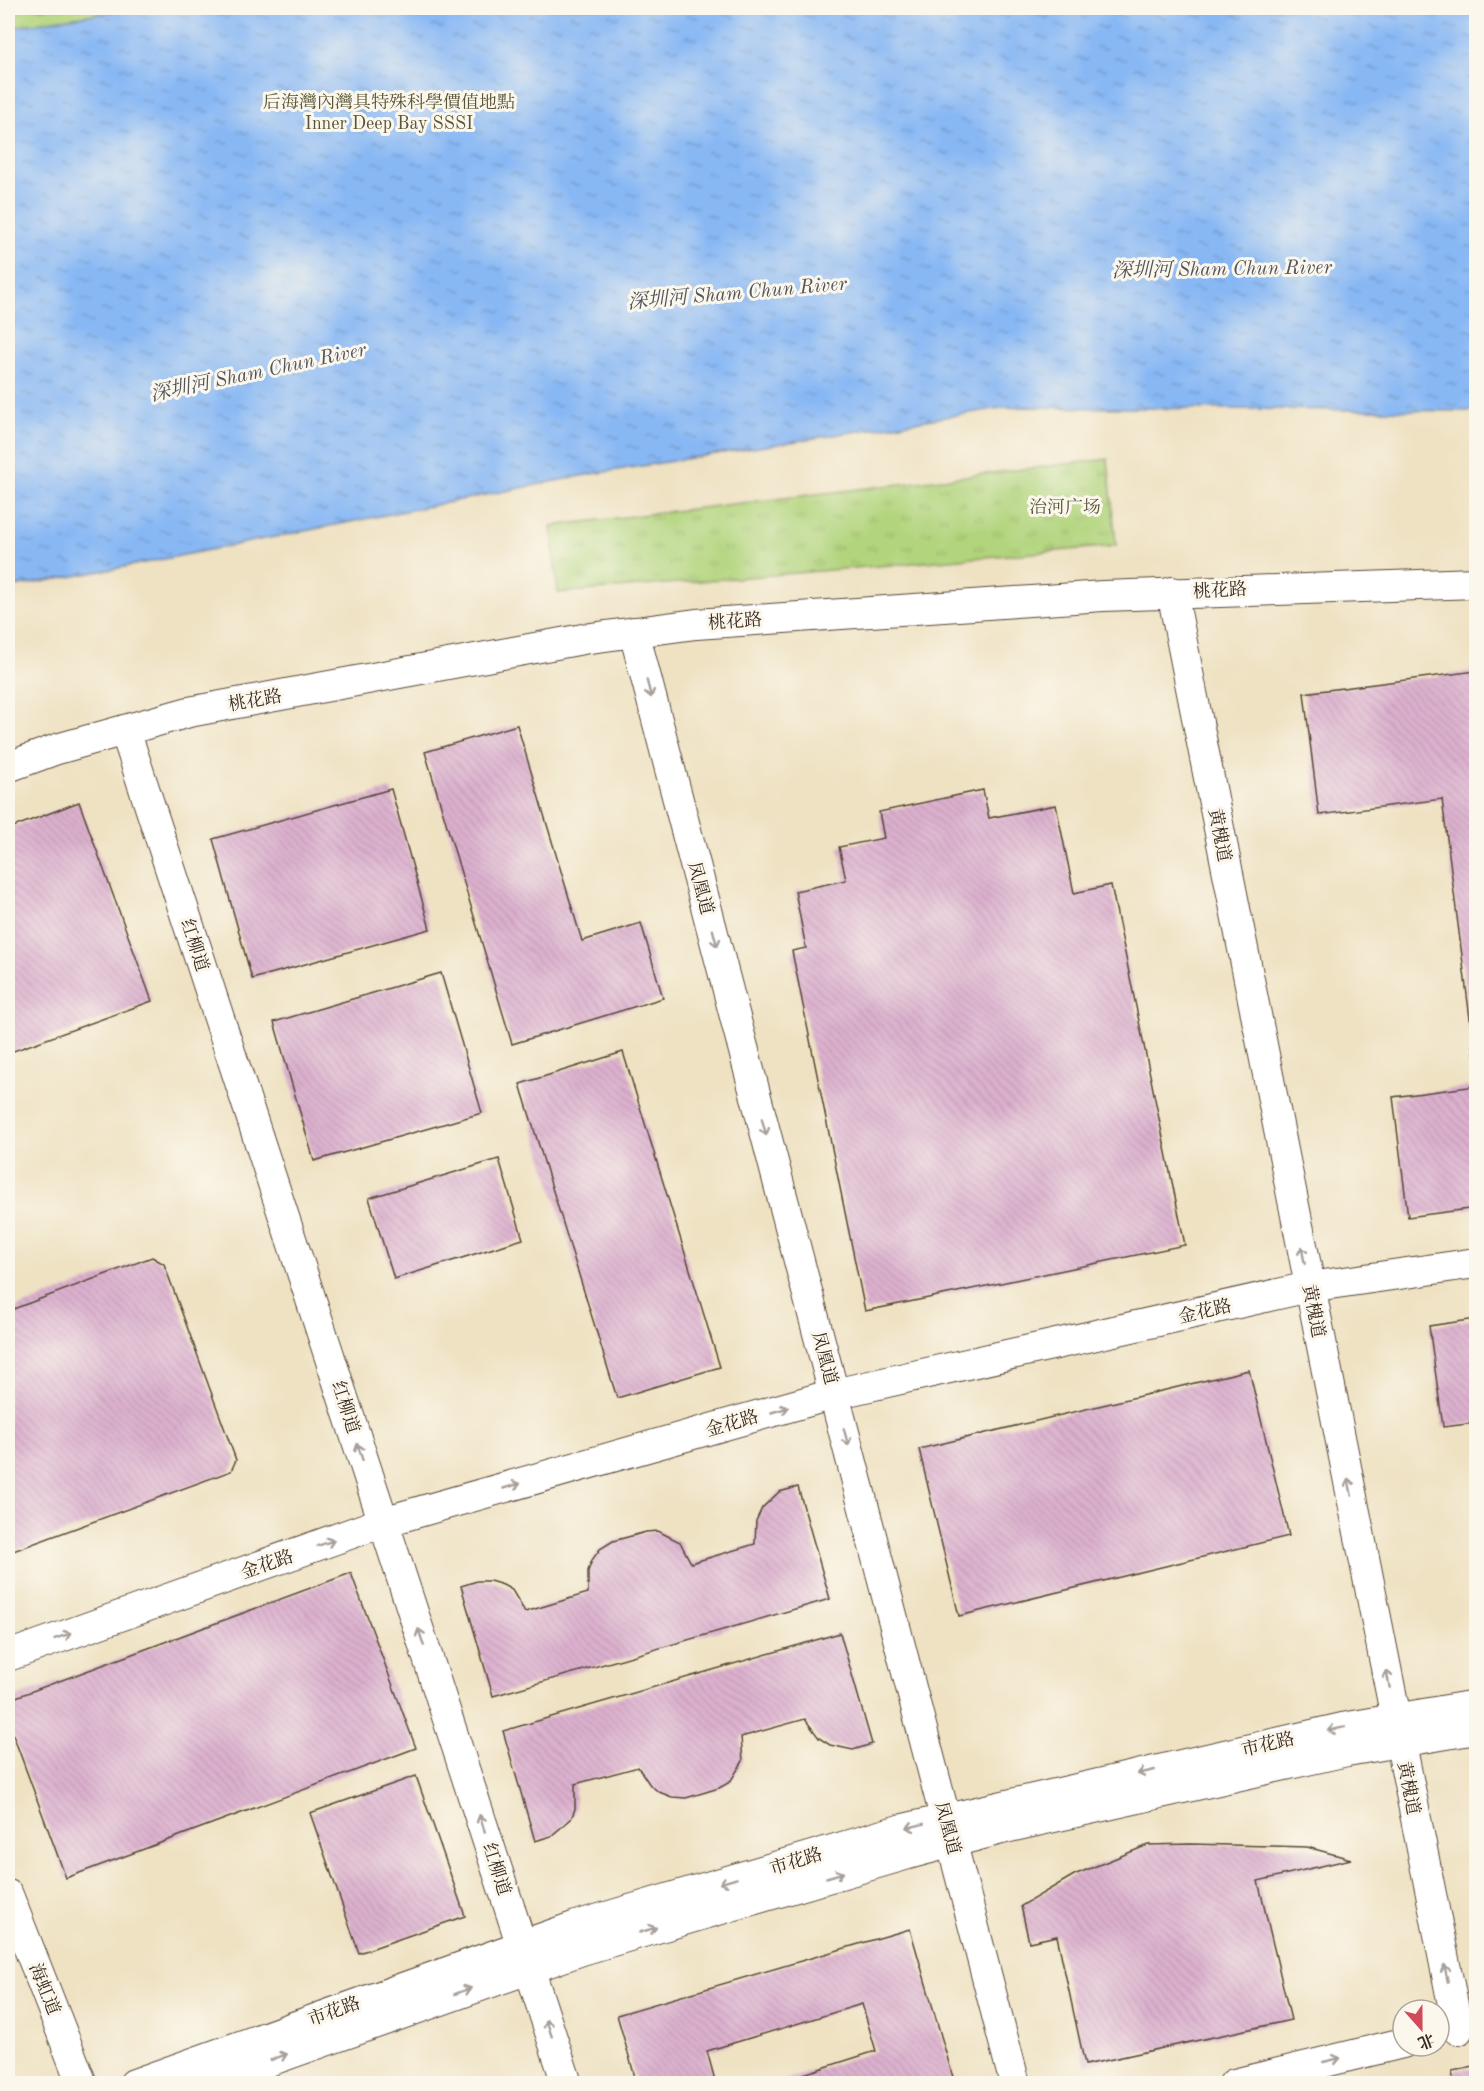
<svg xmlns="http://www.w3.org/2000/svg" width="1484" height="2091" font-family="'Old Standard TT','Noto Serif SC',serif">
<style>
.park{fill:url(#park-tufts);stroke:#767f4d;stroke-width:1.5}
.water{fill:url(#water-ripples);stroke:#627189;stroke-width:1.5}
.building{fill:url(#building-back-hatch)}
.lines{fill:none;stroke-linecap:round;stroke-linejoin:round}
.secondary-casing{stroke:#564637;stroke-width:32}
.secondary{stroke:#fff;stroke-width:30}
.oneway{stroke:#a79f9a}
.labels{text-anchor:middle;stroke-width:6;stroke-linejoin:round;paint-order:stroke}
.park-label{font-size:18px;fill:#585436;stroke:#fbf7ec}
.street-label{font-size:18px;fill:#3b2a1e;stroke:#fbf7ec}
.water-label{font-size:20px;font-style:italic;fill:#52555e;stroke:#fbf7ec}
</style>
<defs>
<pattern id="park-tufts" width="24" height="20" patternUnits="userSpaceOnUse" patternTransform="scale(1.5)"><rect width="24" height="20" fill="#b1d47c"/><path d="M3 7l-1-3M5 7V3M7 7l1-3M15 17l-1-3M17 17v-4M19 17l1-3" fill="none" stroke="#99b66b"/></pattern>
<pattern id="water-ripples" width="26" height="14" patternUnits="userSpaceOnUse" patternTransform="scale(1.5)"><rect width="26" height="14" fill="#88b8f4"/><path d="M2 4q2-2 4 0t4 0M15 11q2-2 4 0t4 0" fill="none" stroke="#7096c5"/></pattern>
<pattern id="building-back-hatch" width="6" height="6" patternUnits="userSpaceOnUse" patternTransform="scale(1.5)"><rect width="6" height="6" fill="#dcb1cf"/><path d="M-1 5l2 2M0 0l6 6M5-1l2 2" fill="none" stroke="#be98b1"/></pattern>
</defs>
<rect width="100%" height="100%" fill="#fbf7ec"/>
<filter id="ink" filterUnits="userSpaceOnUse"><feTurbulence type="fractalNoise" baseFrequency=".0167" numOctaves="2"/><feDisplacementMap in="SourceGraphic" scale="12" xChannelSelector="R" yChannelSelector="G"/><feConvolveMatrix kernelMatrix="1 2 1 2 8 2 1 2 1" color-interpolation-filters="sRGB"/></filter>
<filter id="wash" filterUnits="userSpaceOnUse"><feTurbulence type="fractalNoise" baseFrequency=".008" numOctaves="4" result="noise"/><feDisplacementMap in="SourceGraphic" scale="24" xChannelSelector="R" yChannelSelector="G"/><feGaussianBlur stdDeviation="1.35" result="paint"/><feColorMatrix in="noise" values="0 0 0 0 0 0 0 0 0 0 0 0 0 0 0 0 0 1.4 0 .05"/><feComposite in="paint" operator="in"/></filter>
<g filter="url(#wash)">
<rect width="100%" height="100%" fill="#efe2c3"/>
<g class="park">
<path d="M 8,8 L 129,8 C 89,17 48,19 8,29 Z"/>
<path d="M 1108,459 L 1116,546 L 558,593 L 551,526 Z"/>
</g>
<path class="water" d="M 129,8 L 1476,8 L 1476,411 L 1007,407 L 586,475 L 124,567 L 8,588 L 8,29 C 48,19 89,17 129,8 Z"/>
<g id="blocks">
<g class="building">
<path d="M 1476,671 L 1476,1058 L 1475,1058 L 1442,799 L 1319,815 L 1304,693 Z"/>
<path d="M 517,725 L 582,941 L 641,923 L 663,998 L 512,1044 L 425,752 Z"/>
<path d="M 391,789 L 430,929 L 252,979 L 213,839 Z"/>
<path d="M 983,790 L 989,818 L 1056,805 L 1074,893 L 1111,885 L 1185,1245 L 865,1311 L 792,951 L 806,948 L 795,891 L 846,880 L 839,847 L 884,838 L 879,812 Z"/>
<path d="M 79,802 L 152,1001 L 8,1053 L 8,829 Z"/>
<path d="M 441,973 L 482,1113 L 314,1161 L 274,1022 Z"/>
<path d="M 623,1052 L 720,1367 L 617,1398 L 520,1084 Z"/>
<path d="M 1476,1086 L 1476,1208 L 1408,1217 L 1393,1097 Z"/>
<path d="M 499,1159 L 523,1239 L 394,1279 L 369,1198 Z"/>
<path d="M 152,1257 L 164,1264 L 236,1460 L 231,1471 L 8,1553 L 8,1311 Z"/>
<path d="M 1476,1319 L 1476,1423 L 1443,1427 L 1429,1326 Z"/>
<path d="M 1249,1370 L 1289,1536 L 959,1616 L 919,1449 Z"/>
<path d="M 798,1487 L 830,1599 L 493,1696 L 461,1586 L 477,1581 L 490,1581 L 503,1585 L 512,1590 L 525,1612 L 588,1593 L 588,1571 L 592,1560 L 600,1549 L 613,1541 L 646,1532 L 658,1531 L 680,1542 L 691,1563 L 755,1544 L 756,1521 L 762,1508 L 779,1492 Z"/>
<path d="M 351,1573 L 416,1748 L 66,1878 L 8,1721 L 8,1700 Z"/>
<path d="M 840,1633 L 872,1744 L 853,1750 L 830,1745 L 819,1738 L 805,1719 L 741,1737 L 743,1761 L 730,1782 L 719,1788 L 686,1798 L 672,1797 L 659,1792 L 650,1785 L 638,1767 L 575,1784 L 575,1809 L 571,1819 L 551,1836 L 535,1841 L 503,1731 Z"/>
<path d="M 416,1776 L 465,1916 L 359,1953 L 310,1813 Z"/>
<path d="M 1191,1844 L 1307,1847 L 1351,1859 L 1258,1881 L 1291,2020 L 1085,2065 L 1057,1936 L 1029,1942 L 1021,1906 L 1074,1875 L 1148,1845 Z"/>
<path d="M 910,1929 L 955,2084 L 772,2084 L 876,2051 L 862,2004 L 707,2051 L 716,2084 L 637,2084 L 617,2015 Z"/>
<path d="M 1473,2067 L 1476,2084 L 1454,2084 L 1452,2071 Z"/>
</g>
</g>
</g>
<g filter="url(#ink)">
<use href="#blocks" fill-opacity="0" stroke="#564637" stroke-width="1.5"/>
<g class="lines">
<defs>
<g id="secondary">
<path d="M 1172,592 L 1458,2030"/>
<path d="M 634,632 L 1015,2084"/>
<path d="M 125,730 L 567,2084"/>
<path d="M 8,767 L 57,749 L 189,712 L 583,639 L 696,624 L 1103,596 L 1476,583"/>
<path d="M 8,1656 L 383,1522 L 834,1394 L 1309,1287 L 1476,1263"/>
<path d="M 8,1895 L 82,2084"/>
<path d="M 134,2084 L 576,1926 L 903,1829 L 1342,1728 L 1476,1705"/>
<path d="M 204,2084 L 582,1950 L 908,1854 L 1005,1828 L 1347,1751 L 1476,1729"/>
<path d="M 1234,2084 L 1403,2043"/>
</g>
</defs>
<use href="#secondary" class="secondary-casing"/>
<use href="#secondary" class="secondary"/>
</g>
<defs><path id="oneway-shaft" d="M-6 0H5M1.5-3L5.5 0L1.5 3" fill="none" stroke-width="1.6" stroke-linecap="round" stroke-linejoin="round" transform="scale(1.5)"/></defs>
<g class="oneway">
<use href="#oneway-shaft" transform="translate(649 689) rotate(75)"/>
<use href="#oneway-shaft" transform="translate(715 938) rotate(75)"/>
<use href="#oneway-shaft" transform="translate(764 1127) rotate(75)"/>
<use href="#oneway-shaft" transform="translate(1303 1255) rotate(-101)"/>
<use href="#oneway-shaft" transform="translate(780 1410) rotate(-16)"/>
<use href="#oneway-shaft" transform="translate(846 1437) rotate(75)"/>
<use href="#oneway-shaft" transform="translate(360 1452) rotate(-108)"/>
<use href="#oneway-shaft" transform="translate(512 1486) rotate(-16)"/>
<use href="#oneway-shaft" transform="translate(1350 1487) rotate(-101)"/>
<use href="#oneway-shaft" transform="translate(326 1543) rotate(-19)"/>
<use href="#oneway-shaft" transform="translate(63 1636) rotate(-19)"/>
<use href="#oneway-shaft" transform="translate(421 1637) rotate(-108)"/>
<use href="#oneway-shaft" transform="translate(1388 1679) rotate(-101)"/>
<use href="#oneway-shaft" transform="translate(1336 1729) rotate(168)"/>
<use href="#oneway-shaft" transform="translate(1146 1772) rotate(167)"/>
<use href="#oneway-shaft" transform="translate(482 1823) rotate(-108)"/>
<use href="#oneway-shaft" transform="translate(915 1826) rotate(166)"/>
<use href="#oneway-shaft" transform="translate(835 1875) rotate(-16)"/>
<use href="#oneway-shaft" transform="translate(728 1881) rotate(163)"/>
<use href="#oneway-shaft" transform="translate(648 1930) rotate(-16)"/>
<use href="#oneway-shaft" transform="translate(1446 1973) rotate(-102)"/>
<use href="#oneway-shaft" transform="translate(463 1991) rotate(-20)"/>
<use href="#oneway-shaft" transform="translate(549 2028) rotate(-108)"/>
<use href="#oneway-shaft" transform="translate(279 2057) rotate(-20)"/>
<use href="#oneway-shaft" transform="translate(1332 2060) rotate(-13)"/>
</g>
</g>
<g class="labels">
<g class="park-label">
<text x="389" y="108">后海灣內灣具特殊科學價值地點<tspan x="389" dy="21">Inner Deep Bay SSSI</tspan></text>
<text x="1065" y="513">治河广场</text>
</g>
<g class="street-label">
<text transform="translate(1220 590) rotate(-3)" y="6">桃花路</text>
<text transform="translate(735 621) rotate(-4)" y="6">桃花路</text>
<text transform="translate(255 700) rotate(-10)" y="6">桃花路</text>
<text transform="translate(1220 835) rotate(79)" y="6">黄槐道</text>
<text transform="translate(701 888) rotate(75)" y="6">凤凰道</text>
<text transform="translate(195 945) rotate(72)" y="6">红柳道</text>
<text transform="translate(1205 1311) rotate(-13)" y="6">金花路</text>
<text transform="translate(1314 1311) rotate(79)" y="6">黄槐道</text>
<text transform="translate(825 1358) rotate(75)" y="6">凤凰道</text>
<text transform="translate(346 1407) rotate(72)" y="6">红柳道</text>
<text transform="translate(732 1423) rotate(-16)" y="6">金花路</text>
<text transform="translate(267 1564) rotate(-19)" y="6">金花路</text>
<text transform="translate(1268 1744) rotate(-13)" y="6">市花路</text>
<text transform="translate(1409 1788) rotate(79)" y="6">黄槐道</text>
<text transform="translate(948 1828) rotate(75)" y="6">凤凰道</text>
<text transform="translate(796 1861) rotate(-17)" y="6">市花路</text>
<text transform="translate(497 1869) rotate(72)" y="6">红柳道</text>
<text transform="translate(45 1989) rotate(68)" y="6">海虹道</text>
<text transform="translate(334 2011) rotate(-20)" y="6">市花路</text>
</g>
<g class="water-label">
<text transform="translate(1222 268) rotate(-1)" y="7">深圳河 Sham Chun River</text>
<text transform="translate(737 292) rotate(-5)" y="7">深圳河 Sham Chun River</text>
<text transform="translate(258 371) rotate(-12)" y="7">深圳河 Sham Chun River</text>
</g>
</g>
<rect width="1484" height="2091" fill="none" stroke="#fbf7ec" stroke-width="30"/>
<g transform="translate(1421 2028) rotate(159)"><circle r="28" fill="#fbf7ec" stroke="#aea59a" stroke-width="1.5"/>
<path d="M0-4.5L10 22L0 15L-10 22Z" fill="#d1495b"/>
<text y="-9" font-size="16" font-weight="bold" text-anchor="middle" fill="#3b2a1e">北</text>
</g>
</svg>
